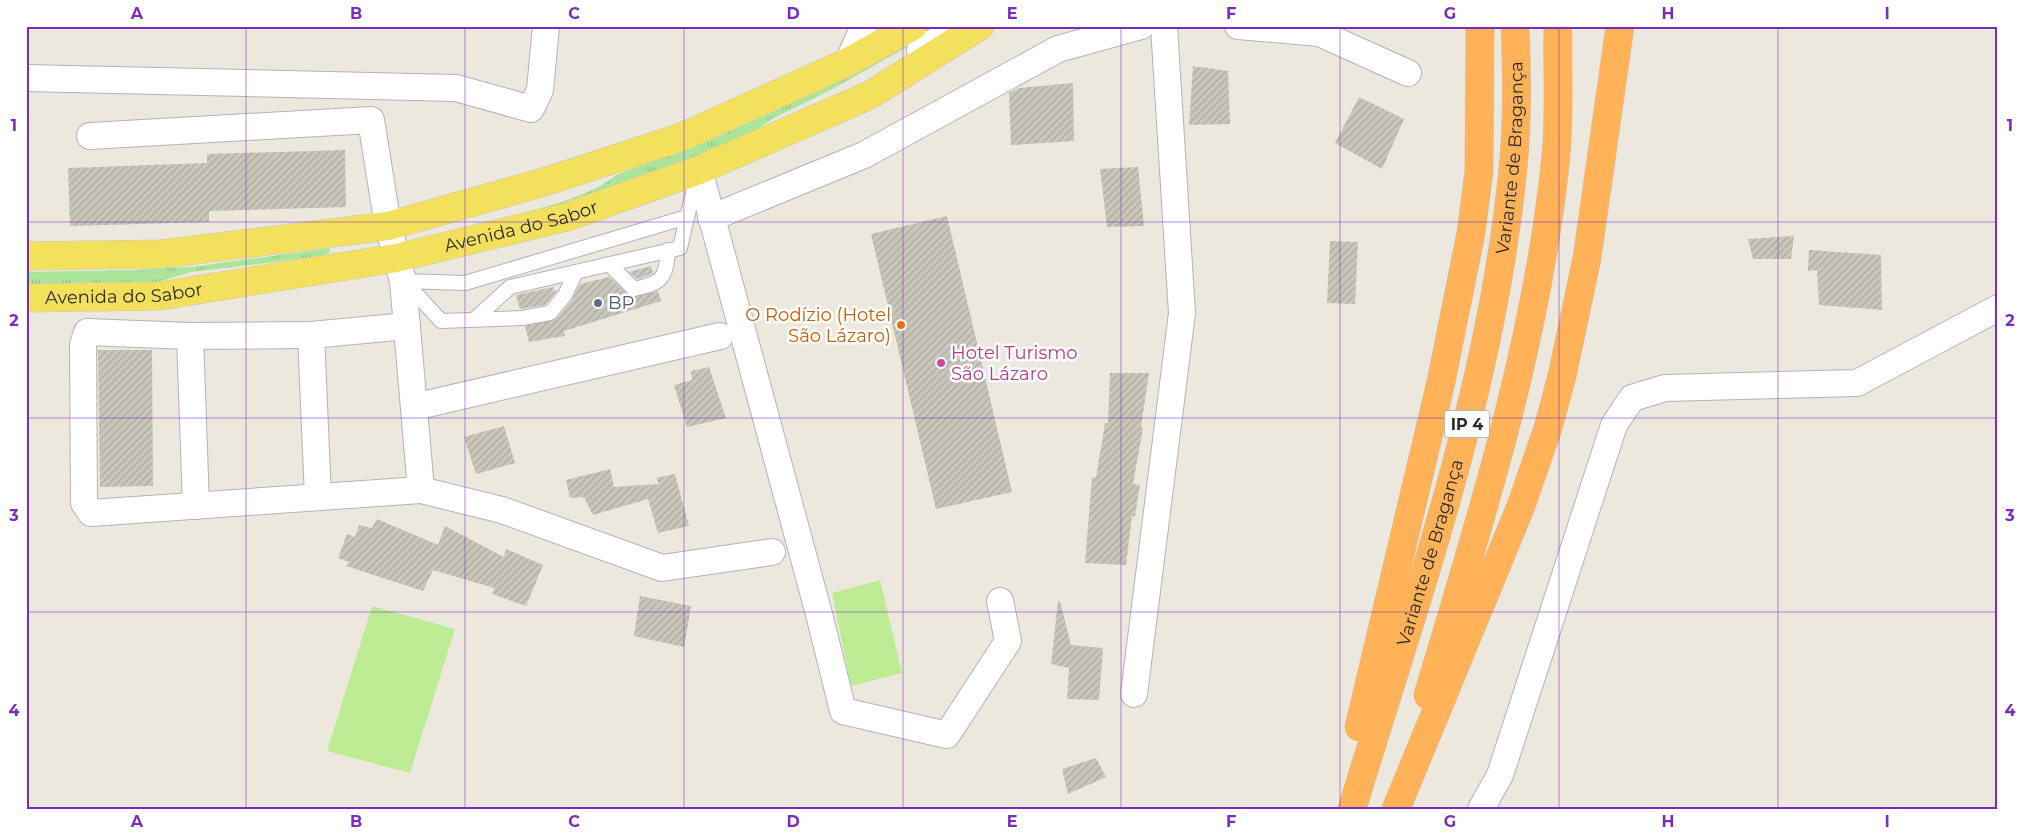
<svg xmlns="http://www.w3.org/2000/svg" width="2024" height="835" font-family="Montserrat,sans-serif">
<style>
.grass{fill:url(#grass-tufts)}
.pitch{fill:#beec95}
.building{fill:url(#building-hatch)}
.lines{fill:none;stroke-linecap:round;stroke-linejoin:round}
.lane-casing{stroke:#b2b2bf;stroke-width:16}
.street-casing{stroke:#b2b2bf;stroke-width:28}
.primary-casing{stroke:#c8c8c8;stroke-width:29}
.highway-casing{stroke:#c8c8c8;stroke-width:29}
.lane{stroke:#fff;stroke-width:14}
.street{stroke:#fff;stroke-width:26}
.primary{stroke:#f3e05d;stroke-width:28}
.highway{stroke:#ffb257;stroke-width:28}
.grid{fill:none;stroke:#7b2cbf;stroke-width:1;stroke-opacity:0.55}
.service-dot{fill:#5c6f8a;stroke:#fff;stroke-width:2}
.food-dot{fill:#e8710a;stroke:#fff;stroke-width:2}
.hotel-dot{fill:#d1479c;stroke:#fff;stroke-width:2}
.labels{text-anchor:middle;stroke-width:5;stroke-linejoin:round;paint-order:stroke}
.shield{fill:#fff;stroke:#6b6b6b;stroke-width:1}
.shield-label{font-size:16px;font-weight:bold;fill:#2c2c2c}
.street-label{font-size:18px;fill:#2c2c2c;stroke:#fff}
.service-label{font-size:18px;fill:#4e5e75;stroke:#fff;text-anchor:start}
.food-label{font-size:18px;fill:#c56008;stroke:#fff;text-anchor:end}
.hotel-label{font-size:18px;fill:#b23c85;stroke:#fff;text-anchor:start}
.neatline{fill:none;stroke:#7b2cbf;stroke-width:2}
.grid-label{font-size:16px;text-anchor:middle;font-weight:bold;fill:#7b2cbf}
</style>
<defs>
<pattern id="grass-tufts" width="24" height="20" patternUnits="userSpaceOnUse" patternTransform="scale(1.25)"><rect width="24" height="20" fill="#abe599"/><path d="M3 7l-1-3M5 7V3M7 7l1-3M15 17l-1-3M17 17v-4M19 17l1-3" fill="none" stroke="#93c584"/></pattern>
<pattern id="building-hatch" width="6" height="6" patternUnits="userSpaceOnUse" patternTransform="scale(1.25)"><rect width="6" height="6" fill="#c9c6bc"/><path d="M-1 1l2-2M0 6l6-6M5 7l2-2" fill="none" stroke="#adaaa2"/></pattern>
</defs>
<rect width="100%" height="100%" fill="#ede8de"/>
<g class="grass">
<path d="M 926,31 L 930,34 L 827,92 L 770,120 L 747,137 L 614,190 L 447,239 C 459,225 477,225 495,220 C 531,211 589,198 616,175 L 719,136 L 781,108 Z"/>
<path d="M 329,248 L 330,252 L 324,256 L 191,272 L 158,282 L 26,287 L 26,272 L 135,270 L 199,266 Z"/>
</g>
<g class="pitch">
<path d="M 880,580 L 902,673 L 851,686 L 832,593 Z"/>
<path d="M 372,606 L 455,629 L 410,773 L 327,751 Z"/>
</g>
<g class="building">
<path d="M 1193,66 L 1228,71 L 1230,124 L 1189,125 Z"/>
<path d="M 1073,83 L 1074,141 L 1011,145 L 1009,93 L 1019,88 Z"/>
<path d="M 1359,97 L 1404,119 L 1382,169 L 1335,143 Z"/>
<path d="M 345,150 L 346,207 L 209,211 L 209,222 L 70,226 L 68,168 L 207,163 L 207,154 Z"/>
<path d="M 1138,167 L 1144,226 L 1107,227 L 1100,169 Z"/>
<path d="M 947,216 L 1012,492 L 936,509 L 871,234 Z"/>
<path d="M 1794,236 L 1791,259 L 1753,259 L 1748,239 Z"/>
<path d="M 1330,241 L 1358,242 L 1355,304 L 1327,303 Z"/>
<path d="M 1809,250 L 1881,255 L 1882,310 L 1819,305 L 1817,270 L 1808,271 Z"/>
<path d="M 651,266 L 653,273 L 641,278 L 637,279 L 629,272 Z"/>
<path d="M 609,277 L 631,297 L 658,291 L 661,301 L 564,331 L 565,336 L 529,342 L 525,326 L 556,319 L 572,300 L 580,284 Z"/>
<path d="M 553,287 L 554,291 L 558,290 L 545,305 L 520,309 L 516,295 Z"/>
<path d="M 98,350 L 152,350 L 153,486 L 100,487 Z"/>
<path d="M 709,367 L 726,418 L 687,427 L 674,385 L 692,380 L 691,371 Z"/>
<path d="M 1110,373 L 1149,373 L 1141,427 L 1143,428 L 1133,484 L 1140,485 L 1135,516 L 1132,516 L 1126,565 L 1085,563 L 1092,477 L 1096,478 L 1105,423 L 1108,423 Z"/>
<path d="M 504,426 L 515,463 L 476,474 L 464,437 Z"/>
<path d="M 610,469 L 614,487 L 659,484 L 656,478 L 675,474 L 689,526 L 658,533 L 648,499 L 593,515 L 584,497 L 570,498 L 566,480 Z"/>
<path d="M 377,519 L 438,545 L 445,526 L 504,557 L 506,549 L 543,565 L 526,606 L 492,594 L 494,588 L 433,570 L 423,591 L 346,566 L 349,562 L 338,558 L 347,534 L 355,537 L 359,525 L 372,528 Z"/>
<path d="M 640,596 L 691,606 L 684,647 L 634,636 Z"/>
<path d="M 1058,601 L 1060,601 L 1071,645 L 1103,648 L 1099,700 L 1067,699 L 1069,668 L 1051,664 Z"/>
<path d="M 1096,758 L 1106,777 L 1068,794 L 1062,769 Z"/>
</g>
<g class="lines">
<defs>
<g id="lane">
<path d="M 609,264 L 634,289 C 662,283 666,279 668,250"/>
<path d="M 403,281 L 465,283 L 687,217 L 697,178"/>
<path d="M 406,283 L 441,321 L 522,318 L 550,313 L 565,295 L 576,272"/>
<path d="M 476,318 L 510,287 L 680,248 L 687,217"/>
</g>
<g id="street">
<path d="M 1238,26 L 1319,33 L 1408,73"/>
<path d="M 920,50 L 946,35 L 949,26"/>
<path d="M 848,62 L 864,26"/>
<path d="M 26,78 L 456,88 L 531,109 L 540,90 L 546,26"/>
<path d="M 90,136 L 371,120 L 388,226 L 403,281 L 421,490 L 502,510 L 662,568 L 772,552"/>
<path d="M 699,170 L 819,614 L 843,711 L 947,735 L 1008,641 L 1000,601"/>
<path d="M 711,218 L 864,155 L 1058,49 L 1141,26"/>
<path d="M 407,326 L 311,335 L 190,336 L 87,332 L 83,345 L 84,503 L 91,513 L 421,490"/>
<path d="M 311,335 L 318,497"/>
<path d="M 190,336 L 196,506"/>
<path d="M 414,407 L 720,336"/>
<path d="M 1134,694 L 1182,313 L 1164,26"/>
<path d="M 1481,809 L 1500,775 L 1614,425 L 1632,398 L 1665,388 L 1857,383 L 1998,308"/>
</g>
<g id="primary">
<path d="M 26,256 L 161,254 L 388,226 L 544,182 L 682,137 L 848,62 L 913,26"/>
<path id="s1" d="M 26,298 L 159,296 L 396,258 L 567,217 L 699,170 L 870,95 L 980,26"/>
</g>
<g id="highway">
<path d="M 1428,695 C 1481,518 1538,339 1556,155 C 1560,113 1557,69 1558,26"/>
<path d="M 1359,727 L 1441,382 L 1471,233 L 1479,171 L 1480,26"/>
<path id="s2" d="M 1352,809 C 1416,598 1492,388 1513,168 C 1518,121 1517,73 1515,26"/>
<path d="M 1396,809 L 1521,506 L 1548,428 L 1562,376 L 1587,258 L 1620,26"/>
</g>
</defs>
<use href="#lane" class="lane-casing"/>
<use href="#street" class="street-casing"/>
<use href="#primary" class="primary-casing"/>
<use href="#highway" class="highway-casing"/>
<use href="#lane" class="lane"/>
<use href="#street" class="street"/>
<use href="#primary" class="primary"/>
<use href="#highway" class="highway"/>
</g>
<path class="grid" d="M 246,26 L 246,809M 465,26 L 465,809M 684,26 L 684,809M 903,26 L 903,809M 1121,26 L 1121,809M 1340,26 L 1340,809M 1559,26 L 1559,809M 1778,26 L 1778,809M 26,222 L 1998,222M 26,418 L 1998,418M 26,612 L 1998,612"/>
<circle class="service-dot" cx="598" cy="303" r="5"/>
<circle class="food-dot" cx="901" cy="325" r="5"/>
<circle class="hotel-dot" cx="941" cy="363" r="5"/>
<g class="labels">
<rect class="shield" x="1444.5" y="410.5" width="45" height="27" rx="4"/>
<g class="shield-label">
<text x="1467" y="430">IP 4</text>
</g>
<g class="street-label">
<text dy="6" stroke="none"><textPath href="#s2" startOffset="672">Variante de Bragança</textPath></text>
<text dy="6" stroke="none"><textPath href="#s1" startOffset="502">Avenida do Sabor</textPath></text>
<text dy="6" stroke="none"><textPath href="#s1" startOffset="98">Avenida do Sabor</textPath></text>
<text dy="6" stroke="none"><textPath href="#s2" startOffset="268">Variante de Bragança</textPath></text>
</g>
<g class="service-label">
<text x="608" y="309">BP</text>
</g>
<g class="food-label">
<text x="891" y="321">O Rodízio (Hotel<tspan x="891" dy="21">São Lázaro)</tspan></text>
</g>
<g class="hotel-label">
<text x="951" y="359">Hotel Turismo<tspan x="951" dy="21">São Lázaro</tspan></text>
</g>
</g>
<rect width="2024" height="835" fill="none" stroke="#ffffff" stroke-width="55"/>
<rect x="28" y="28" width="1968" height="780" class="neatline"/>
<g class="grid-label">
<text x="137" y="19">A</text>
<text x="356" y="19">B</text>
<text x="574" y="19">C</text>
<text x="793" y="19">D</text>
<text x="1012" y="19">E</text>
<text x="1231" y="19">F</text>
<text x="1450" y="19">G</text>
<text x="1668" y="19">H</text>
<text x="1887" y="19">I</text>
<text x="14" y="131">1</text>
<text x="2010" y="131">1</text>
<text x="14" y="326">2</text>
<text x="2010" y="326">2</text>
<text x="14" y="521">3</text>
<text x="2010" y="521">3</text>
<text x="14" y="716">4</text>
<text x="2010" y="716">4</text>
<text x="137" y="827">A</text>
<text x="356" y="827">B</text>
<text x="574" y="827">C</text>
<text x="793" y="827">D</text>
<text x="1012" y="827">E</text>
<text x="1231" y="827">F</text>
<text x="1450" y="827">G</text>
<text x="1668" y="827">H</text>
<text x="1887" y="827">I</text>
</g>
</svg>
